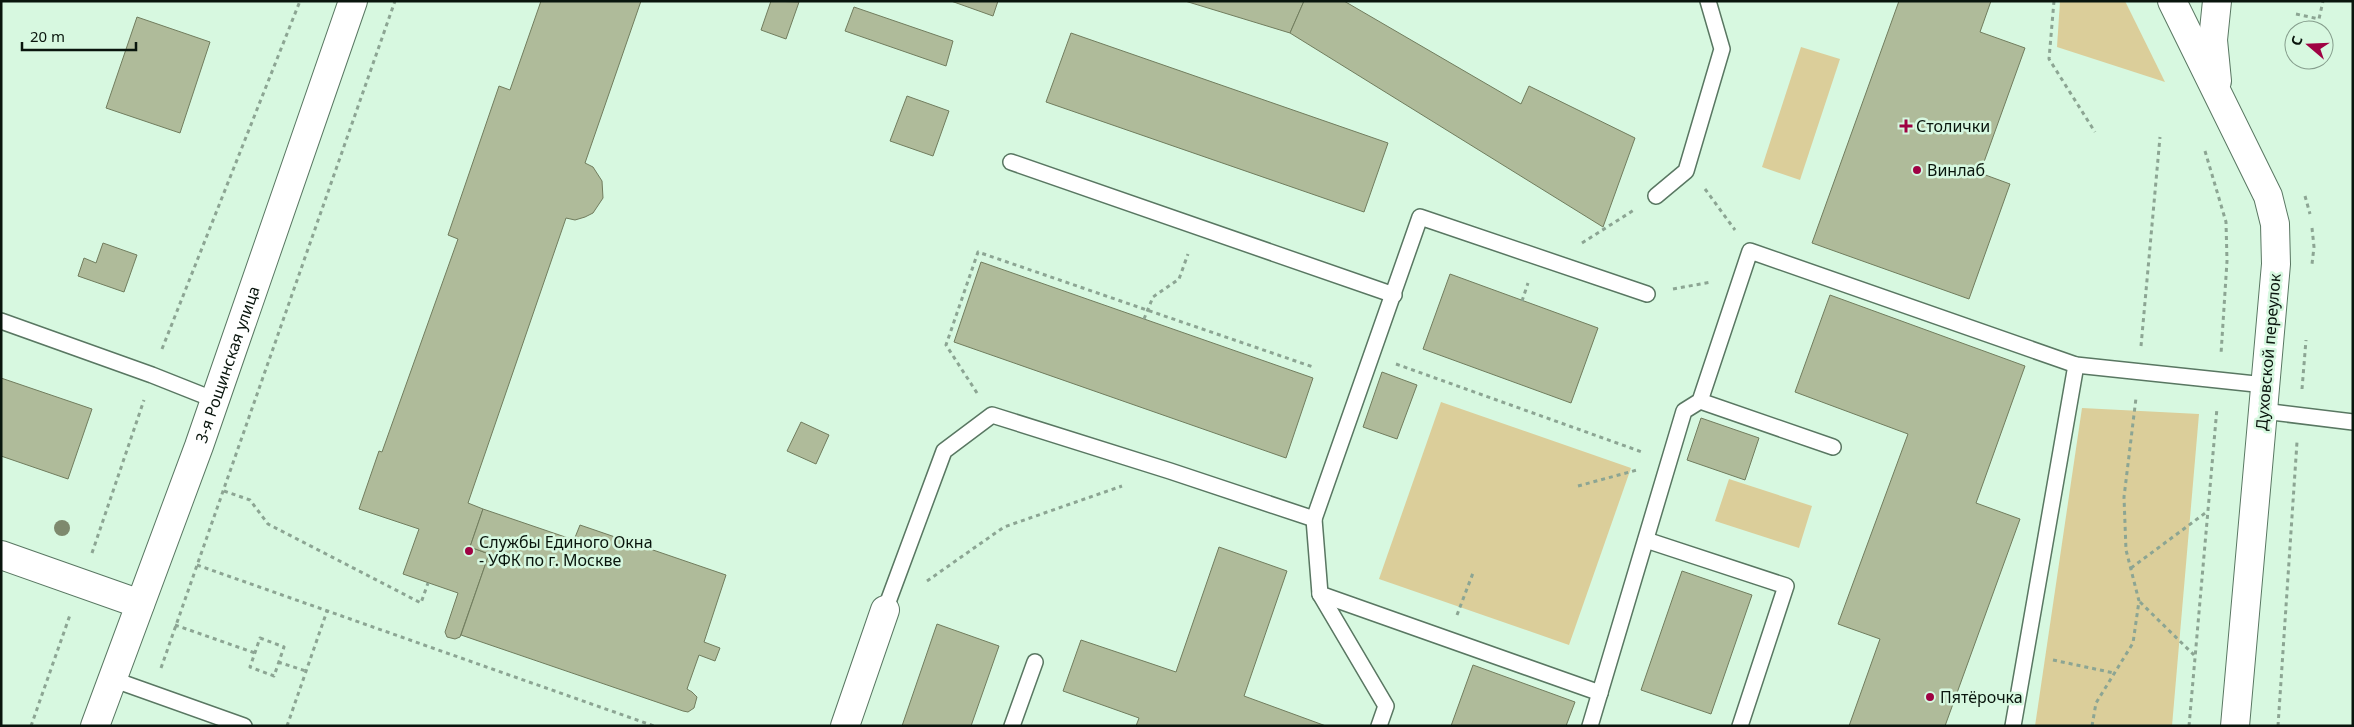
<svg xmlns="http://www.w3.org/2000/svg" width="2354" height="727" font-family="'Noto Sans',sans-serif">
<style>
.green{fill:#dbce9a}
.building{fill:#afbb9a;stroke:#717d5e}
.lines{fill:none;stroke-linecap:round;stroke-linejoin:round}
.lane-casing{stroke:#597762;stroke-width:18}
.street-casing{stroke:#597762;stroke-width:30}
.secondary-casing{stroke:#597762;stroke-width:30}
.path{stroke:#8ca593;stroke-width:3;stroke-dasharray:4 4;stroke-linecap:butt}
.lane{stroke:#fff;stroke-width:15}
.street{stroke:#fff;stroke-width:28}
.secondary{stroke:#fff;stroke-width:28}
.tree{fill:#7e896e}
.poi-dot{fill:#9f0243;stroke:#d7f8e0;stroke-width:2}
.labels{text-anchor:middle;stroke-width:5;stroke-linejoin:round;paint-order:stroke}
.poi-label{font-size:16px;fill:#09150d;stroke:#d7f8e0;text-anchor:start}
.street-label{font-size:16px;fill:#09150d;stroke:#d7f8e0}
</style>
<rect width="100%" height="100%" fill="#d7f8e0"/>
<g class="green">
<path d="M 2060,1 L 2125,1 L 2165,82 L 2057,47 Z"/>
<path d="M 1801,47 L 1840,59 L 1800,180 L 1762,167 Z"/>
<path d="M 1441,402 L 1631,468 L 1569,645 L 1379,579 Z"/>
<path d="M 2082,408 L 2199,414 L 2172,726 L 2035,726 Z"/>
<path d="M 1729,479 L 1812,506 L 1799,548 L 1715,521 Z"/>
</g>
<g class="building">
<path d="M 541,1 L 641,1 L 585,163 L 593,167 L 602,181 L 603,198 L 593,213 L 585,217 L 575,220 L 566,218 L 468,503 L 483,509 L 470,547 L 489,554 L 460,637 L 455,639 L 447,637 L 445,632 L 458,593 L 403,574 L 419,529 L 359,509 L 379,451 L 382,452 L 458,239 L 448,235 L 499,86 L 510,90 Z"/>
<path d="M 771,1 L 799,2 L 786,39 L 761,30 Z"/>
<path d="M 951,1 L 998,1 L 993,16 Z"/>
<path d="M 1185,1 L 1304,1 L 1290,33 Z"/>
<path d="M 1304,1 L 1344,1 L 1521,104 L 1529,86 L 1635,138 L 1603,227 L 1290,33 Z"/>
<path d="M 1899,1 L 1991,1 L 1980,32 L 2025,48 L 1980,173 L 2010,184 L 1969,299 L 1812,243 Z"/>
<path d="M 854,7 L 953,41 L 946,66 L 845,31 Z"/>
<path d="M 137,17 L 210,42 L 180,133 L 106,108 Z"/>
<path d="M 1071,33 L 1388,143 L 1364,212 L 1046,102 Z"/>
<path d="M 907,96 L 949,111 L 933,156 L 890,141 Z"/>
<path d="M 103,243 L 137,255 L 124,292 L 78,276 L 84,258 L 96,263 Z"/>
<path d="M 981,262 L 1313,378 L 1286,458 L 954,342 Z"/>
<path d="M 1450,274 L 1598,328 L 1571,403 L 1423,349 Z"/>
<path d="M 1830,295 L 2025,366 L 1976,503 L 2020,519 L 1945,726 L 1849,726 L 1880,639 L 1838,624 L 1908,434 L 1795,392 Z"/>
<path d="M 1382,372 L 1417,385 L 1397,439 L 1363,427 Z"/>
<path d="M 1,378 L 92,409 L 68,479 L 1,456 Z"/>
<path d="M 1701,418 L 1759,438 L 1745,480 L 1687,460 Z"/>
<path d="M 801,422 L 829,435 L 816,464 L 787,451 Z"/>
<path d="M 483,509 L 574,540 L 580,525 L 726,575 L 704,642 L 720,648 L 715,661 L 699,655 L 687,689 L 692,692 L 697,697 L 694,708 L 688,712 L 683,711 L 461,635 L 489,554 L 470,547 Z"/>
<path d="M 1219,547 L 1287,571 L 1244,696 L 1326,726 L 1136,726 L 1139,718 L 1063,691 L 1081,640 L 1176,672 Z"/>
<path d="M 1682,571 L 1752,595 L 1711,714 L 1641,690 Z"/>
<path d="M 937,624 L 999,646 L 971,726 L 902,726 Z"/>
<path d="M 1473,665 L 1575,702 L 1566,726 L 1451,726 Z"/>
</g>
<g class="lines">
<defs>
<g id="lane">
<path d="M 1011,162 L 1394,295"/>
<path d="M 1656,196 L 1686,171 L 1722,49 L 1708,1"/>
<path d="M 1,321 L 152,375 L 215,400"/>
<path d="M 1700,401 L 1833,447"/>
<path d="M 2263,411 L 2353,422"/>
<path d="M 1314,519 L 1320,594 L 1600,693"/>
<path d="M 1646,540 L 1786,586 L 1740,726"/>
<path d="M 1320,594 L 1386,706 L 1379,726"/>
<path d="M 885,610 L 944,451 L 992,415 L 1170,471 L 1314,519 L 1420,217 L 1647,294"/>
<path d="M 112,679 L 244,726"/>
<path d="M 1012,726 L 1035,662"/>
<path d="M 1590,726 L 1684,411 L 1700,401 L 1750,251 L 2076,365 L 2265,385"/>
<path d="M 2013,726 L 2076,365"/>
</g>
<g id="street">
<path d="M 1,555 L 140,604"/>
<path id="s1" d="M 95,726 L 199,446 L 353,1"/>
<path d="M 845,726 L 885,610"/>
</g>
<g id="secondary">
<path d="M 2172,1 L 2268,196 L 2275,224 L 2276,264 L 2235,726"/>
<path d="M 2217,1 L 2213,40 L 2217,81"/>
</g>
</defs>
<use href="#lane" class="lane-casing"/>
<use href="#street" class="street-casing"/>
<use href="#secondary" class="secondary-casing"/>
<g class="path">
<path d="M 2054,1 L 2049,59 L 2095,132"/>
<path d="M 2296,14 L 2319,19 L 2323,1"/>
<path d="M 2205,151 L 2226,222 L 2227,261 L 2221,354"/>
<path d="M 1705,189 L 1735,230"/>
<path d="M 2305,196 L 2310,214"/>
<path d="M 2312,228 L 2314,247 L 2312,264"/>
<path d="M 1582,243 L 1634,210"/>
<path d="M 1673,289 L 1711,282"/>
<path d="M 1522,301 L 1528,283"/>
<path d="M 1144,319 L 1153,297 L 1179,279 L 1188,254"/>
<path d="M 2141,346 L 2160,137"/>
<path d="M 162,349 L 300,1"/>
<path d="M 1396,364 L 1642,452"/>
<path d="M 2302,389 L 2306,340"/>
<path d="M 977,393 L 946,345 L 978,252 L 1313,367"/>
<path d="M 1578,486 L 1637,470"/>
<path d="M 224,491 L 250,500 L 268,524 L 421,603 L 428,583"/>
<path d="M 92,553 L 144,400"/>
<path d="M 197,565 L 654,726"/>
<path d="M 2131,568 L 2208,511"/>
<path d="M 927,581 L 1004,527 L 1122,486"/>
<path d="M 2140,602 L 2194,655"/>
<path d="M 1457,615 L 1473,573"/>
<path d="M 175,625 L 255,653"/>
<path d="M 260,638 L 284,647 L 274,676 L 250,667 Z"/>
<path d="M 2053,660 L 2114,673"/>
<path d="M 278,662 L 306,671"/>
<path d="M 161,668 L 395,1"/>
<path d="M 31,726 L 70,615"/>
<path d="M 287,726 L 327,611"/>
<path d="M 2092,726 L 2096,703 L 2133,643 L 2139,601 L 2126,550 L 2124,497 L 2136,398"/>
<path d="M 2189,726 L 2217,408"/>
<path d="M 2278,726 L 2297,442"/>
</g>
<use href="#lane" class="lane"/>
<use href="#street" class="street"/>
<use href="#secondary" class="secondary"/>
</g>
<circle class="tree" cx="62" cy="528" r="8"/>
<g class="poi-dot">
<path d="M1903.5 118.5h5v5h5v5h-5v5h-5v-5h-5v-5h5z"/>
<circle cx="1917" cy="170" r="5"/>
<circle cx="469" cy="551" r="5"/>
<circle cx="1930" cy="697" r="5"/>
</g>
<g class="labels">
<g class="poi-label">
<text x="1916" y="132">Столички</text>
<text x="1927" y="176">Винлаб</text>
<text x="479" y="548">Службы Единого Окна<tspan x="479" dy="18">- УФК по г. Москве</tspan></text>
<text x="1940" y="703">Пятёрочка</text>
</g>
<g class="street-label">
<text transform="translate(2268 352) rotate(-85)" y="6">Духовской переулок</text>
<text dy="6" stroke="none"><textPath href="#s1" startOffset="385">3-я Рощинская улица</textPath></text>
</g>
</g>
<rect width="2354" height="727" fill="none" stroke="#09150d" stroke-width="5"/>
<g transform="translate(2309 45) rotate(289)"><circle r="24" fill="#d7f8e0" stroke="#859d8c"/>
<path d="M0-4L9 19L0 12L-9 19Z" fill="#9f0243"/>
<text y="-8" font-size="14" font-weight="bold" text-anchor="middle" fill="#09150d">С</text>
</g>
<path d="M22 42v8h114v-8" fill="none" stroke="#09150d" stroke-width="2.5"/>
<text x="30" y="42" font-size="15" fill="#09150d" stroke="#d7f8e0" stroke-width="4" paint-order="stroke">20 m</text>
</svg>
